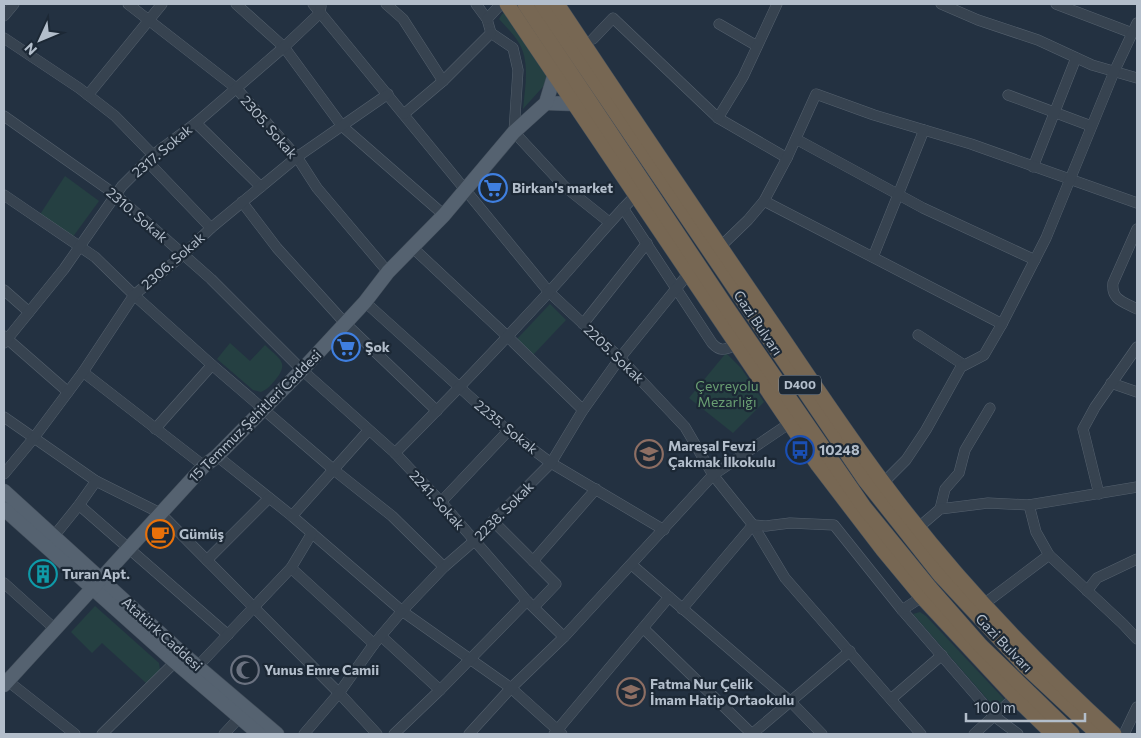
<svg xmlns="http://www.w3.org/2000/svg" width="1141" height="738" font-family="Commissioner,sans-serif">
<style>
.green{fill:#254042}
.lines{fill:none;stroke-linecap:round;stroke-linejoin:round}
.minor-casing{stroke:#55616e;stroke-width:11}
.major-casing{stroke:#404c59;stroke-width:15}
.highway-casing{stroke:#424e5b;stroke-width:16}
.minor{stroke:#374350;stroke-width:10}
.major{stroke:#556270;stroke-width:14}
.highway{stroke:#776753;stroke-width:15}
.labels{text-anchor:middle;stroke-width:4.5;stroke-linejoin:round;paint-order:stroke}
.shield{fill:#1c2835;stroke:#86919e;stroke-width:1}
.shield-label{font-size:12px;font-weight:bold;fill:#b3becb}
.street-label{font-size:14px;fill:#b3becb;stroke:#1c2835}
.poi-label{font-size:14px;font-weight:bold;fill:#b3becb;stroke:#1c2835;text-anchor:start}
.park-label{font-size:14px;fill:#699e72;stroke:#1c2835}
</style>
<rect width="100%" height="100%" fill="#233141"/>
<g class="green">
<path d="M 506,12 L 549,80 L 523,109 C 525,86 531,60 517,40 C 512,32 505,26 499,19 L 502,14 Z"/>
<path d="M 65,176 L 99,201 L 72,238 L 39,216 Z"/>
<path d="M 550,304 L 566,320 L 533,355 L 517,339 Z"/>
<path d="M 230,343 L 250,361 L 265,345 C 278,358 290,362 276,379 C 271,385 268,389 261,392 L 253,390 L 217,359 Z"/>
<path d="M 726,353 L 741,368 L 764,402 L 733,433 L 689,398 Z"/>
<path d="M 95,606 L 159,663 L 160,670 L 146,683 L 102,643 L 92,653 L 71,632 Z"/>
<path d="M 920,612 L 926,616 L 1005,700 L 995,708 L 913,614 Z"/>
</g>
<g class="lines">
<defs>
<g id="minor">
<path d="M 128,4 L 236,88 L 297,157 L 317,188 L 388,272"/>
<path d="M 236,4 L 284,47 L 342,126 L 444,215"/>
<path d="M 313,4 L 549,292 L 620,358 L 685,427 L 713,475 L 753,525 L 785,578 L 921,734"/>
<path d="M 386,4 L 403,19 L 443,81"/>
<path d="M 476,4 L 487,19 L 491,33 L 513,48 L 518,70 L 514,132 L 564,186 L 609,222"/>
<path d="M 941,4 L 978,20 L 1038,40 L 1092,65 L 1137,78"/>
<path d="M 1056,4 L 1132,33"/>
<path d="M 4,16 L 14,4"/>
<path d="M 487,19 L 501,4"/>
<path d="M 719,24 L 757,46"/>
<path d="M 4,38 L 79,88 L 115,116 L 153,155"/>
<path d="M 593,39 L 613,18 L 718,118 L 787,158"/>
<path d="M 88,95 L 162,4"/>
<path d="M 1008,95 L 1091,126"/>
<path d="M 404,114 L 443,81 L 491,33"/>
<path d="M 4,116 L 116,195 L 211,279 L 302,370 L 395,453 L 441,502 L 527,601 L 564,637"/>
<path d="M 718,118 L 743,77 L 777,4"/>
<path d="M 196,123 L 261,187"/>
<path d="M 796,139 L 923,208 L 1035,260"/>
<path d="M 147,161 L 211,228"/>
<path d="M 1033,167 L 1076,58"/>
<path d="M 4,195 L 95,257 L 134,295 L 212,365 L 334,470 L 392,516 L 444,567"/>
<path d="M 764,201 L 1002,324"/>
<path d="M 242,202 L 277,248 L 344,322 L 437,411"/>
<path d="M 623,208 L 712,343 C 721,353 726,349 736,345"/>
<path d="M 1137,229 L 1113,283 C 1111,300 1124,302 1137,309"/>
<path d="M 720,247 L 748,220 L 764,201 L 787,158 L 816,94 L 874,115 L 971,144 L 1137,203"/>
<path d="M 413,248 L 507,336 L 583,410"/>
<path d="M 873,257 L 924,130"/>
<path d="M 4,290 L 29,312"/>
<path d="M 365,302 L 508,431 L 551,463 L 664,530"/>
<path d="M 583,324 L 647,243"/>
<path d="M 918,335 L 964,365"/>
<path d="M 4,336 L 68,392"/>
<path d="M 4,343 L 64,269 L 122,186 L 153,155 L 196,123 L 284,47 L 320,13 L 321,6"/>
<path d="M 83,372 L 204,466"/>
<path d="M 1111,383 L 1137,392"/>
<path d="M 4,417 L 96,481 L 160,513 L 339,693 L 377,734"/>
<path d="M 155,429 L 212,365"/>
<path d="M 395,453 C 447,401 498,347 548,293 C 578,261 604,227 635,196"/>
<path d="M 217,456 L 292,516 L 402,611 L 511,688 L 562,734"/>
<path d="M 4,474 L 33,439 L 83,372 L 134,295 L 183,255 L 211,228 L 297,157 L 388,94"/>
<path d="M 883,483 L 906,460 L 926,430 L 961,367 L 984,355 L 1002,324 L 1046,238 L 1114,72 L 1137,23"/>
<path d="M 1099,494 L 1083,429 L 1095,407 L 1137,347"/>
<path d="M 441,502 L 508,431"/>
<path d="M 79,505 L 228,635"/>
<path d="M 1029,505 L 1036,532 L 1049,555 L 1123,624 L 1137,639"/>
<path d="M 940,509 L 945,489 L 959,473 L 965,450 L 990,408"/>
<path d="M 292,516 L 368,431"/>
<path d="M 493,521 L 556,584 L 534,607"/>
<path d="M 919,527 L 940,509 L 988,503 L 1029,505 L 1137,487"/>
<path d="M 54,536 L 79,505 L 96,481"/>
<path d="M 207,560 L 269,498"/>
<path d="M 533,561 L 596,489"/>
<path d="M 632,565 L 791,702 L 822,734"/>
<path d="M 291,568 L 374,644"/>
<path d="M 4,583 L 55,629"/>
<path d="M 1087,591 L 1097,578 L 1137,559"/>
<path d="M 984,604 L 1049,555"/>
<path d="M 682,609 L 753,525 L 766,526 L 790,523 L 834,525 L 902,610 L 994,716 L 1018,734"/>
<path d="M 902,610 L 922,597"/>
<path d="M 643,628 L 752,734"/>
<path d="M 381,636 L 440,690"/>
<path d="M 198,666 L 291,568 L 312,533"/>
<path d="M 4,678 L 75,734"/>
<path d="M 891,699 L 942,655"/>
<path d="M 102,734 L 175,662"/>
<path d="M 224,734 L 239,718"/>
<path d="M 304,734 L 339,693 L 374,644 L 402,611 L 444,567 L 474,541 L 493,521 L 551,463 L 583,410 L 620,358 L 688,274"/>
<path d="M 394,734 L 440,690 L 527,601"/>
<path d="M 469,734 L 511,688 L 564,637 L 713,475 L 790,423"/>
<path d="M 554,734 L 669,597"/>
<path d="M 752,734 L 850,651"/>
<path d="M 974,734 L 1015,697"/>
<path d="M 1124,734 L 1137,707"/>
</g>
<g id="major">
<path d="M 546,103 L 575,104"/>
<path d="M 4,491 L 183,654 L 277,734"/>
<path d="M 4,509 L 175,662 L 259,734"/>
<path d="M 4,685 L 204,466 L 217,456 L 302,370 L 365,302 L 388,272 L 444,215 L 514,132 L 546,103 L 555,73"/>
</g>
<g id="highway">
<path d="M 507,4 L 818,465 L 883,550 L 922,597 L 1015,697 L 1053,734"/>
<path d="M 525,4 L 725,305 L 864,507 L 930,588 L 981,646 L 1072,734"/>
<path d="M 542,4 L 865,480 L 941,576 L 1024,665 L 1098,734"/>
<path d="M 557,4 C 625,106 694,209 764,311 C 806,372 846,434 891,493 C 957,581 1033,660 1114,734"/>
</g>
</defs>
<use href="#minor" class="minor-casing"/>
<use href="#major" class="major-casing"/>
<use href="#highway" class="highway-casing"/>
<use href="#minor" class="minor"/>
<use href="#major" class="major"/>
<use href="#highway" class="highway"/>
</g>
<defs>
<symbol id="supermarket-ring" viewBox="-11 -11 22 22"><circle r="9.5" fill="#1c2835" stroke="#3f7fe0" stroke-width="1.5"/><path d="M-6-5.5h2.5l.6 2H6L4.5 2H-2.5L-4.4-4H-6ZM-1.5 3.2a1.3 1.3 0 1 0 .1 0ZM3 3.2a1.3 1.3 0 1 0 .1 0Z" fill="#3f7fe0"/></symbol>
<symbol id="bus-ring" viewBox="-11 -11 22 22"><circle r="9.5" fill="#1c2835" stroke="#1a4fb4" stroke-width="1.5"/><path d="M-5-6H5V4H4V6H2V4H-2V6H-4V4H-5ZM-3.5-4V0h7V-4ZM-3.5 1.2v1.5H-2V1.2ZM2 1.2v1.5H3.5V1.2Z" fill="#1a4fb4"/></symbol>
<symbol id="school-ring" viewBox="-11 -11 22 22"><circle r="9.5" fill="#1c2835" stroke="#8d6e63" stroke-width="1.5"/><path d="M0-5L7-2L0 1L-7-2ZM-4 1L0 2.5L4 1V4Q0 6-4 4Z" fill="#8d6e63"/></symbol>
<symbol id="cafe-ring" viewBox="-11 -11 22 22"><circle r="9.5" fill="#1c2835" stroke="#e8710a" stroke-width="1.5"/><path d="M-5.5-4.5H6V0H3Q3 3.5 0 3.5H-2.5Q-5.5 3.5-5.5 0ZM3-3.2v2h1.7v-2ZM-6 4.5H4V6H-6Z" fill="#e8710a"/></symbol>
<symbol id="building-ring" viewBox="-11 -11 22 22"><circle r="9.5" fill="#1c2835" stroke="#0f9aa8" stroke-width="1.5"/><path d="M-4-6H4V6H1V3H-1V6H-4ZM-2.5-4.3h1.7v1.8h-1.7ZM.8-4.3h1.7v1.8H.8ZM-2.5-1h1.7V.8h-1.7ZM.8-1h1.7V.8H.8Z" fill="#0f9aa8"/></symbol>
<symbol id="mosque-ring" viewBox="-11 -11 22 22"><circle r="9.5" fill="#1c2835" stroke="#6b7280" stroke-width="1.5"/><path d="M3.5-4.9A6 6 0 1 0 3.5 4.9A5 5 0 1 1 3.5-4.9Z" fill="#6b7280"/></symbol>
</defs>
<g fill-rule="evenodd">
<use href="#supermarket-ring" x="477" y="172" width="32" height="32"/>
<use href="#supermarket-ring" x="330" y="331" width="32" height="32"/>
<use href="#bus-ring" x="784" y="434" width="32" height="32"/>
<use href="#school-ring" x="633" y="438" width="32" height="32"/>
<use href="#cafe-ring" x="144" y="518" width="32" height="32"/>
<use href="#building-ring" x="27" y="558" width="32" height="32"/>
<use href="#mosque-ring" x="229" y="654" width="32" height="32"/>
<use href="#school-ring" x="615" y="676" width="32" height="32"/>
</g>
<g class="labels">
<rect class="shield" x="779" y="375.5" width="42" height="19" rx="4"/>
<g class="shield-label">
<text x="800" y="389">D400</text>
</g>
<g class="street-label">
<text transform="translate(269 127) rotate(49)" y="5">2305. Sokak</text>
<text transform="translate(162 151) rotate(-40)" y="5">2317. Sokak</text>
<text transform="translate(137 215) rotate(41)" y="5">2310. Sokak</text>
<text transform="translate(173 261) rotate(-41)" y="5">2306. Sokak</text>
<text transform="translate(758 323) rotate(56)" y="5">Gazi Bulvarı</text>
<text transform="translate(614 354) rotate(44)" y="5">2205. Sokak</text>
<text transform="translate(255 416) rotate(-45)" y="5">15 Temmuz Şehitleri Caddesi</text>
<text transform="translate(506 427) rotate(39)" y="5">2235. Sokak</text>
<text transform="translate(437 500) rotate(48)" y="5">2241. Sokak</text>
<text transform="translate(504 511) rotate(-45)" y="5">2238. Sokak</text>
<text transform="translate(162 634) rotate(42)" y="5">Atatürk Caddesi</text>
<text transform="translate(1004 643) rotate(46)" y="5">Gazi Bulvarı</text>
</g>
<g class="poi-label">
<text x="512" y="193">Birkan's market</text>
<text x="365" y="352">Şok</text>
<text x="668" y="451">Mareşal Fevzi<tspan x="668" dy="16">Çakmak İlkokulu</tspan></text>
<text x="819" y="455">10248</text>
<text x="179" y="539">Gümüş</text>
<text x="62" y="579">Turan Apt.</text>
<text x="264" y="675">Yunus Emre Camii</text>
<text x="650" y="689">Fatma Nur Çelik<tspan x="650" dy="16">İmam Hatip Ortaokulu</tspan></text>
</g>
<g class="park-label">
<text x="727" y="391">Çevreyolu<tspan x="727" dy="16">Mezarlığı</tspan></text>
</g>
</g>
<rect width="1141" height="738" fill="none" stroke="#b3becb" stroke-width="10"/>
<g transform="translate(40 40) rotate(226)" stroke="#1c2835" stroke-width="4" paint-order="stroke">
<path d="M0-4L9 19L0 12L-9 19Z" fill="#b3becb"/>
<text y="-8" font-size="14" font-weight="bold" text-anchor="middle" fill="#b3becb">N</text>
</g>
<path d="M966 713v8h119v-8" fill="none" stroke="#b3becb" stroke-width="2.5"/>
<text x="974" y="713" font-size="15" fill="#b3becb" stroke="#1c2835" stroke-width="4" paint-order="stroke">100 m</text>
</svg>
